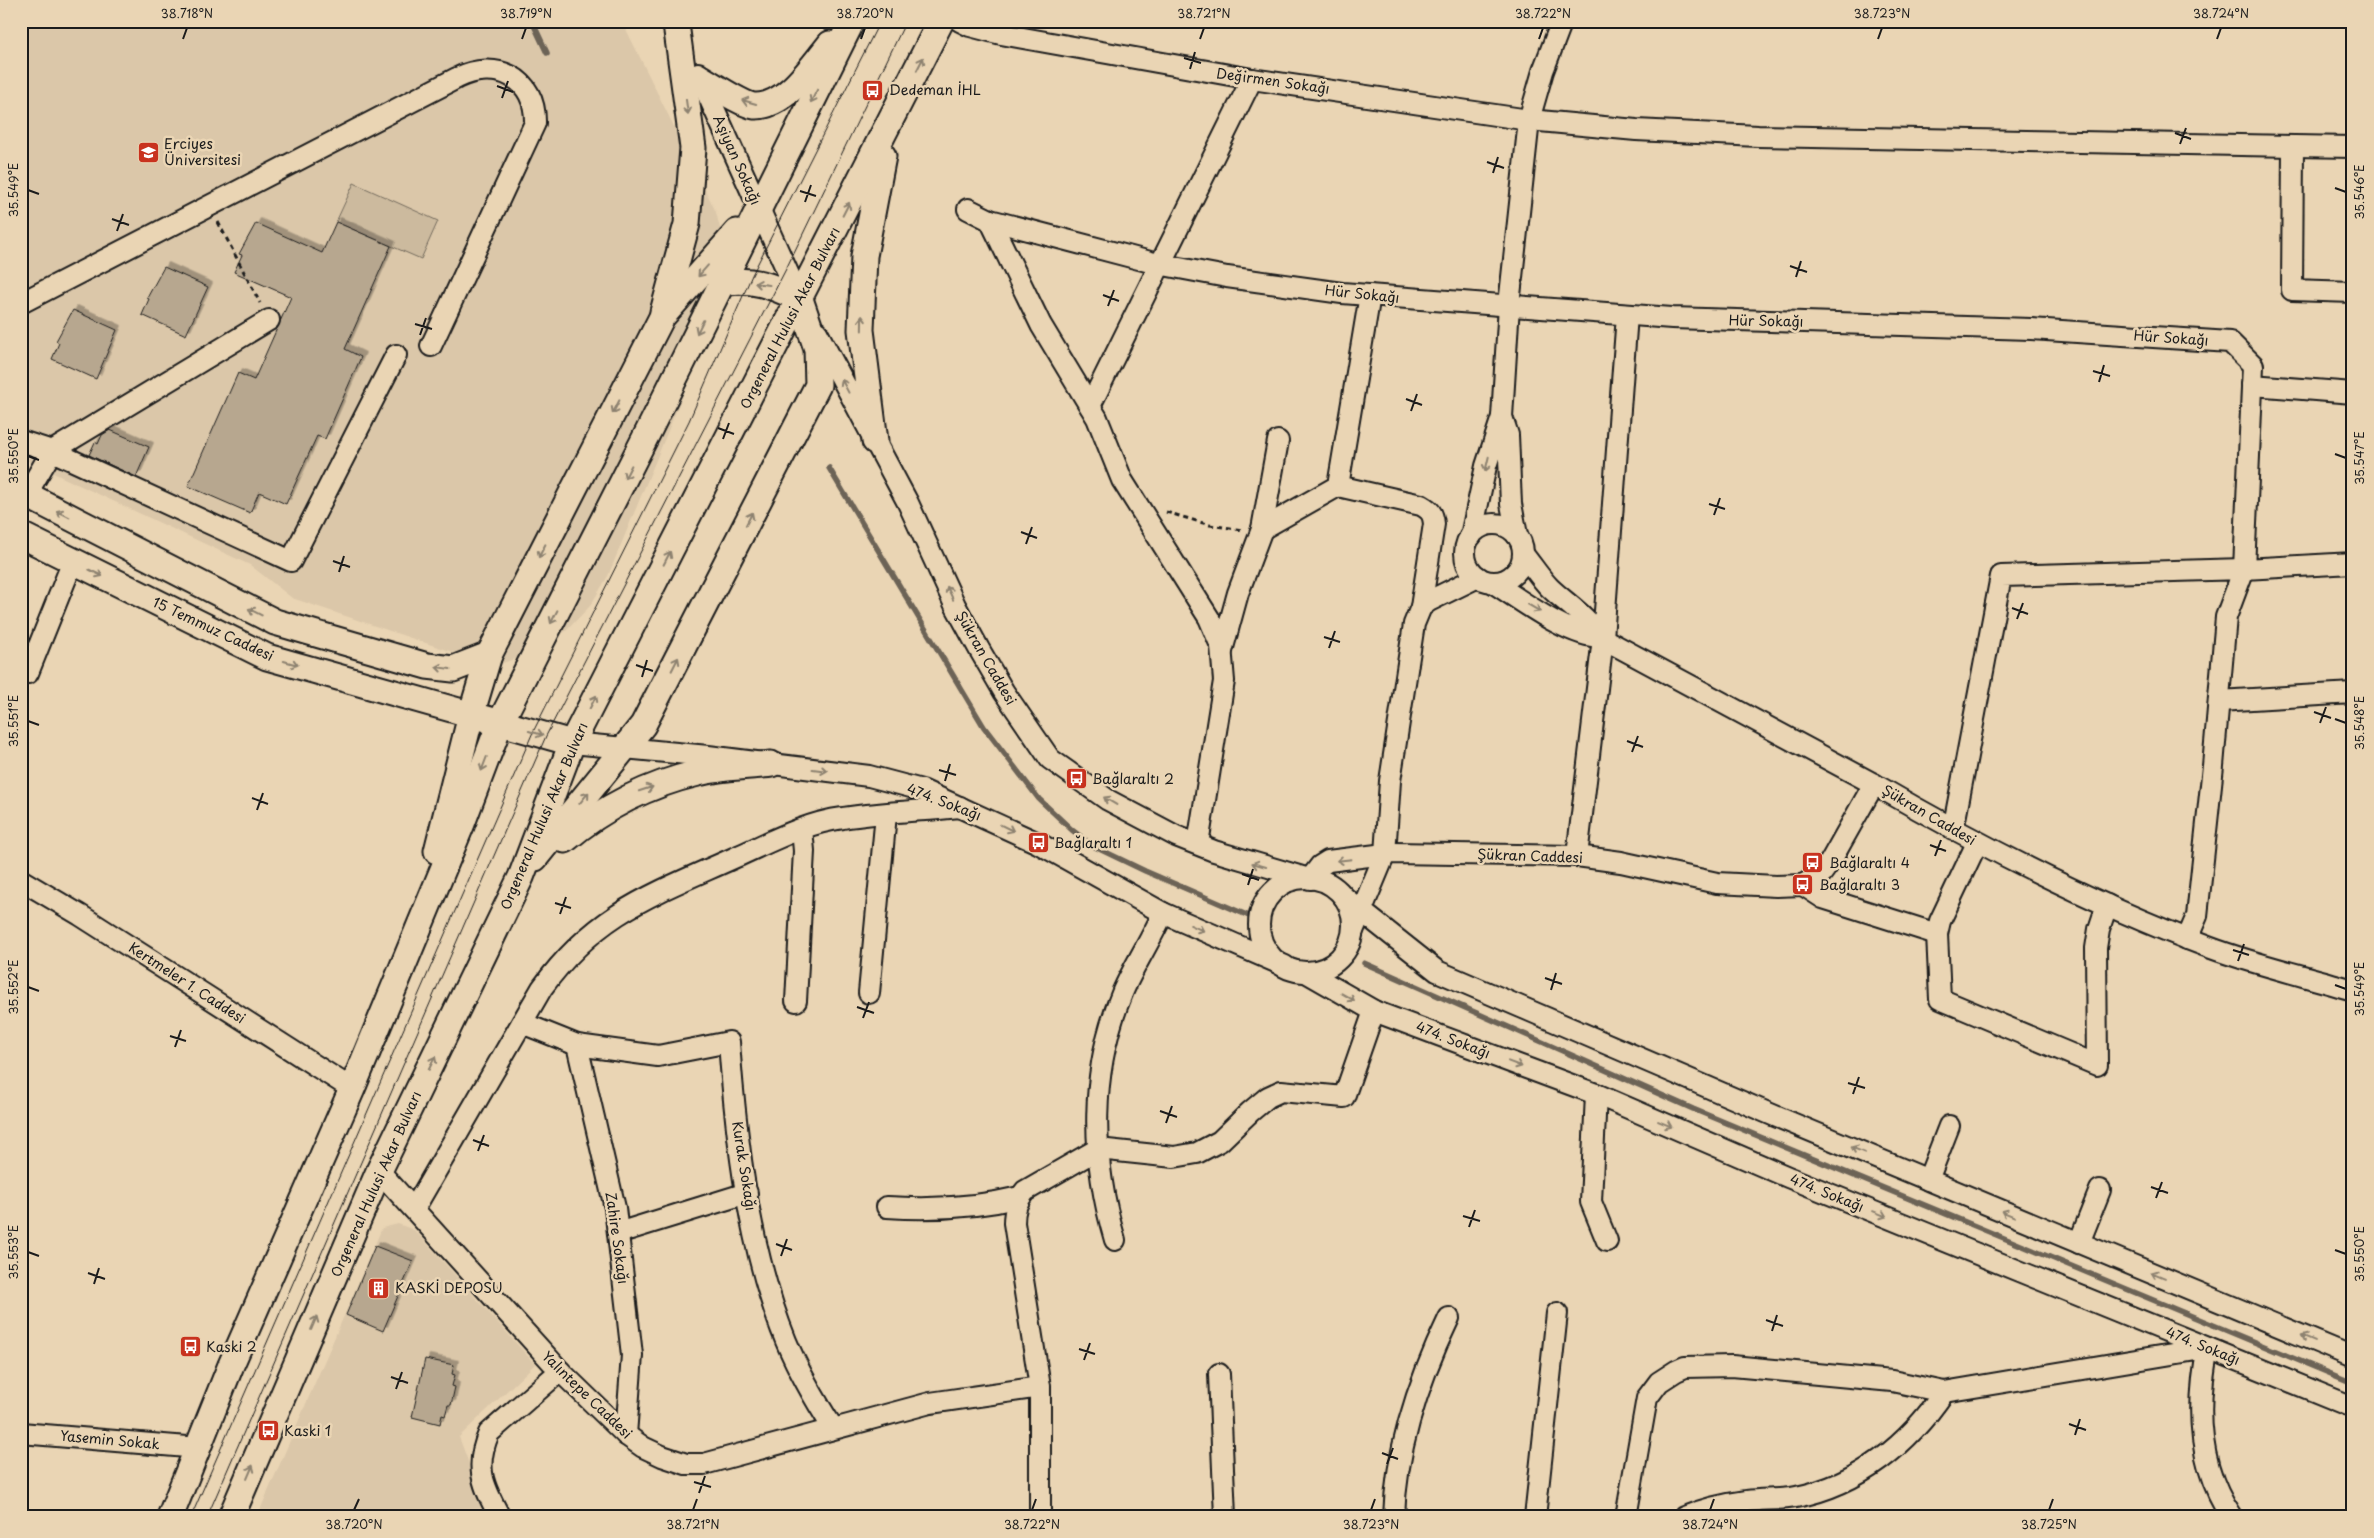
<svg xmlns="http://www.w3.org/2000/svg" width="2374" height="1538" font-family="'Playpen Sans',sans-serif">
<style>
.built{fill:#dbc7a9}
.green{fill:#ccba9e;stroke:#746b5d}
.lines{fill:none;stroke-linecap:round;stroke-linejoin:round}
.stream{stroke:#6c6357;stroke-width:5.5}
.building{fill:#b7a78f;stroke:#1c1c1c;filter:url(#shadow)}
.minor-casing{stroke:#1c1c1c;stroke-width:24}
.major-casing{stroke:#1c1c1c;stroke-width:29}
.path{stroke:#1c1c1c;stroke-width:3;stroke-dasharray:5 4;stroke-linecap:butt}
.minor{stroke:#ead5b4;stroke-width:20}
.major{stroke:#ead5b4;stroke-width:25}
.tram{stroke:#1c1c1c;stroke-width:1}
.oneway{stroke:#8d8270}
.ticks{fill:none;stroke:#1c1c1c;stroke-width:2}
.labels{text-anchor:middle;stroke-width:5;stroke-linejoin:round;paint-order:stroke}
.street-label{font-size:14px;fill:#1c1c1c;stroke:#ead5b4}
.poi-label{font-size:14px;fill:#1c1c1c;stroke:#ead5b4;text-anchor:start}
.neatline{fill:none;stroke:#1c1c1c;stroke-width:2}
.ticks-label{font-size:12px;text-anchor:middle;fill:#1c1c1c}
</style>
<defs>
<filter id="shadow"><feDropShadow dx="4.5" dy="-4.5" stdDeviation="0" flood-color="#0004"/></filter>
</defs>
<rect width="100%" height="100%" fill="#ead5b4"/>
<filter id="ink" filterUnits="userSpaceOnUse"><feTurbulence type="fractalNoise" baseFrequency=".02" numOctaves="2"/><feDisplacementMap in="SourceGraphic" scale="10" xChannelSelector="R" yChannelSelector="G"/><feConvolveMatrix kernelMatrix="1 2 1 2 8 2 1 2 1" color-interpolation-filters="sRGB"/></filter>
<g filter="url(#ink)">
<g class="built">
<path d="M 21,21 L 622,21 L 716,212 L 724,245 L 718,310 L 608,576 L 590,606 L 566,631 L 532,653 L 494,666 L 292,598 L 250,565 L 21,458 Z"/>
<path d="M 398,1224 L 414,1230 L 420,1236 L 535,1364 L 459,1437 L 489,1517 L 257,1517 L 382,1228 Z"/>
</g>
<path class="green" d="M 354,183 L 438,221 L 421,259 L 336,222 Z"/>
<g class="lines">
<g class="stream">
<path d="M 532,21 L 547,53"/>
<path d="M 829,468 L 984,727 L 1039,799 L 1072,830 L 1093,846 L 1145,871 L 1249,916"/>
<path d="M 1364,963 L 1693,1109 L 2353,1383"/>
</g>
</g>
<g class="building">
<path d="M 336,222 L 391,246 L 345,349 L 361,357 L 325,439 L 317,436 L 286,504 L 259,492 L 250,513 L 188,486 L 238,373 L 254,380 L 291,297 L 234,272 L 242,255 L 239,254 L 256,223 L 322,253 Z"/>
<path d="M 164,267 L 208,287 L 186,335 L 142,315 L 149,299 L 147,298 Z"/>
<path d="M 73,310 L 117,330 L 96,379 L 52,359 L 59,343 L 56,341 Z"/>
<path d="M 110,430 L 149,447 L 136,477 L 89,455 L 95,442 L 98,444 L 102,435 Z"/>
<path d="M 375,1246 L 413,1261 L 383,1331 L 346,1315 Z"/>
<path d="M 425,1359 L 454,1365 L 452,1374 L 455,1375 L 452,1386 L 455,1387 L 451,1405 L 448,1405 L 445,1416 L 442,1415 L 440,1424 L 412,1417 Z"/>
</g>
<g class="lines">
<defs>
<g id="minor">
<path d="M 960,21 L 970,26 L 1001,34 L 1252,79 L 1529,120 L 1636,130 L 1758,136 L 2353,147"/>
<path d="M 698,73 L 803,306"/>
<path d="M 2293,146 L 2292,290 L 2353,292"/>
<path d="M 968,209 L 990,220 L 1158,264 L 1227,277 L 1342,293 L 1672,318 L 2031,329 L 2230,342 L 2253,365 L 2244,569 L 2353,563"/>
<path d="M 990,220 L 1041,325 L 1097,418 L 1122,480 L 1209,618 L 1221,646 L 1224,681 L 1198,844"/>
<path d="M 1370,295 L 1338,486 L 1421,505 C 1430,510 1433,513 1434,524 L 1421,607"/>
<path d="M 21,303 L 457,78 C 496,59 536,77 535,123 L 431,346"/>
<path d="M 817,332 L 908,503 L 955,605 L 979,649 L 1004,692 L 1050,759 L 1108,800 L 1176,836 L 1214,851 L 1306,878"/>
<path d="M 2252,385 L 2353,393"/>
<path d="M 1090,406 L 1252,79"/>
<path d="M 1502,417 L 1508,435 L 1511,504 L 1517,535"/>
<path d="M 21,441 L 52,451 L 291,561 L 396,355"/>
<path d="M 26,495 L 52,451 L 269,320"/>
<circle cx="1494" cy="553" r="29"/>
<path d="M 1262,529 L 1338,486"/>
<path d="M 1471,536 L 1486,466 L 1502,417 L 1509,305 L 1529,120 L 1543,71 L 1562,21"/>
<path d="M 1523,554 C 1532,565 1540,578 1550,588 C 1567,604 1587,616 1600,637"/>
<path d="M 1492,582 C 1521,600 1567,636 1600,637 L 1874,784"/>
<path d="M 1222,651 L 1238,593 L 1262,529 L 1278,441"/>
<path d="M 28,673 L 73,561"/>
<path d="M 2219,701 L 2353,693"/>
<path d="M 572,743 L 708,756 L 869,776 L 922,790 L 1038,843 L 1163,913 L 1285,966"/>
<path d="M 1953,830 L 2001,576 L 2244,569 L 2226,617 L 2213,766 L 2197,916 L 2187,939"/>
<path d="M 1977,843 L 1940,921 L 1937,934 L 1940,999 L 2097,1065 L 2096,948 L 2099,929 L 2107,905"/>
<path d="M 1577,856 L 1603,638 L 1627,315"/>
<circle cx="1306" cy="925" r="47"/>
<path d="M 1310,879 L 1320,866 L 1328,861 L 1393,853 L 1577,856 L 1621,862 L 1717,883 L 1776,886 L 1803,885 L 1822,873 L 1830,862 L 1874,784 C 1982,847 2093,904 2211,948 C 2257,965 2306,976 2353,990"/>
<path d="M 21,880 L 80,915 L 352,1089"/>
<path d="M 1803,885 L 1823,898 L 1937,934"/>
<path d="M 1345,898 L 1437,971 L 1775,1116 L 2353,1357"/>
<path d="M 1353,931 L 1385,854 L 1390,781 L 1414,624 L 1421,607 L 1429,601 L 1478,577"/>
<path d="M 1306,972 L 1374,1011 L 1596,1094 L 1788,1177 L 2353,1407"/>
<path d="M 869,993 L 886,814"/>
<path d="M 796,1001 L 804,851 L 802,829"/>
<path d="M 522,1023 L 577,1045 L 658,1056 L 729,1042 C 736,1139 749,1250 786,1341 C 799,1372 815,1400 833,1428"/>
<path d="M 577,1045 L 615,1208 L 632,1355 L 626,1435"/>
<path d="M 1596,1094 L 1591,1202 L 1607,1241"/>
<path d="M 379,1171 L 560,1371 L 626,1435 L 643,1447 L 662,1456 L 686,1464 L 704,1464 L 930,1403 L 1040,1387"/>
<path d="M 1928,1180 L 1949,1126"/>
<path d="M 887,1207 C 933,1210 975,1208 1020,1197"/>
<path d="M 414,1209 L 542,988 C 597,912 654,894 736,857 C 770,842 805,823 843,818 C 881,812 921,811 960,807"/>
<path d="M 618,1233 L 747,1193"/>
<path d="M 1115,1240 C 1091,1158 1089,1071 1123,991 C 1135,964 1151,940 1163,913"/>
<path d="M 2079,1243 L 2100,1190"/>
<path d="M 1219,1374 L 1225,1517"/>
<path d="M 21,1433 L 199,1448"/>
<path d="M 500,1517 C 483,1486 474,1467 489,1433 L 560,1371"/>
<path d="M 1040,1517 L 1040,1387 L 1014,1223 C 1014,1210 1017,1201 1025,1191 L 1098,1149 L 1174,1157 L 1197,1153 L 1220,1141 L 1250,1112 L 1268,1097 L 1281,1091 L 1344,1097 L 1374,1011"/>
<path d="M 1394,1517 C 1396,1447 1419,1380 1449,1318"/>
<path d="M 1535,1517 L 1557,1313"/>
<path d="M 1626,1517 L 1647,1398 L 1659,1382 L 1676,1371 L 1685,1367 L 1732,1366 L 1892,1381 L 1944,1392 L 2208,1348 C 2196,1406 2197,1466 2232,1517"/>
<path d="M 1684,1517 C 1704,1509 1725,1504 1747,1501 C 1763,1499 1780,1500 1796,1497 C 1859,1485 1909,1444 1944,1392"/>
</g>
<g id="major">
<path d="M 699,77 C 712,84 741,104 754,106 C 785,108 813,65 830,44"/>
<path d="M 663,312 L 687,224 L 693,148 L 676,24"/>
<path d="M 875,441 L 861,330 L 864,256 L 883,156"/>
<path d="M 21,492 L 275,622 L 427,666 L 453,669 L 489,655"/>
<path d="M 21,535 L 267,657 L 572,743"/>
<path d="M 565,840 C 605,806 647,785 698,773 C 722,767 747,767 771,764"/>
<path d="M 437,851 L 471,715 L 489,655 L 662,317 L 737,232"/>
<path d="M 535,858 L 643,725 L 818,385 L 817,349 L 800,299 C 773,286 751,277 721,283"/>
<path d="M 170,1517 L 231,1365 L 352,1089 L 461,826 L 500,723 L 648,432 L 852,21"/>
<path d="M 231,1517 L 379,1171 L 521,877 L 572,743 L 941,21"/>
</g>
</defs>
<use href="#minor" class="minor-casing"/>
<use href="#major" class="major-casing"/>
<g class="path">
<path d="M 218,222 L 260,303"/>
<path d="M 1166,512 L 1210,525 L 1243,530"/>
</g>
<use href="#minor" class="minor"/>
<use href="#major" class="major"/>
<g class="tram">
<path d="M 191,1517 L 533,732 L 689,421 L 752,275 L 880,21"/>
<path d="M 207,1517 L 546,736 L 786,269 L 906,21"/>
</g>
</g>
<defs><path id="oneway-shaft" d="M-6 0H5M1.5-3L5.5 0L1.5 3" fill="none" stroke-width="1.6" stroke-linecap="round" stroke-linejoin="round" transform="scale(1.25)"/></defs>
<g class="oneway">
<use href="#oneway-shaft" transform="translate(920 64) rotate(-63)"/>
<use href="#oneway-shaft" transform="translate(814 96) rotate(117)"/>
<use href="#oneway-shaft" transform="translate(749 102) rotate(-164)"/>
<use href="#oneway-shaft" transform="translate(687 107) rotate(82)"/>
<use href="#oneway-shaft" transform="translate(846 209) rotate(-63)"/>
<use href="#oneway-shaft" transform="translate(703 271) rotate(131)"/>
<use href="#oneway-shaft" transform="translate(762 284) rotate(-172)"/>
<use href="#oneway-shaft" transform="translate(862 323) rotate(-89)"/>
<use href="#oneway-shaft" transform="translate(700 327) rotate(116)"/>
<use href="#oneway-shaft" transform="translate(845 386) rotate(-118)"/>
<use href="#oneway-shaft" transform="translate(616 407) rotate(117)"/>
<use href="#oneway-shaft" transform="translate(1487 464) rotate(103)"/>
<use href="#oneway-shaft" transform="translate(628 472) rotate(117)"/>
<use href="#oneway-shaft" transform="translate(63 514) rotate(-153)"/>
<use href="#oneway-shaft" transform="translate(749 519) rotate(-63)"/>
<use href="#oneway-shaft" transform="translate(542 551) rotate(117)"/>
<use href="#oneway-shaft" transform="translate(667 558) rotate(-63)"/>
<use href="#oneway-shaft" transform="translate(96 573) rotate(26)"/>
<use href="#oneway-shaft" transform="translate(950 593) rotate(-115)"/>
<use href="#oneway-shaft" transform="translate(1534 608) rotate(31)"/>
<use href="#oneway-shaft" transform="translate(255 612) rotate(-153)"/>
<use href="#oneway-shaft" transform="translate(554 617) rotate(117)"/>
<use href="#oneway-shaft" transform="translate(291 663) rotate(16)"/>
<use href="#oneway-shaft" transform="translate(675 664) rotate(-63)"/>
<use href="#oneway-shaft" transform="translate(443 668) rotate(-172)"/>
<use href="#oneway-shaft" transform="translate(593 702) rotate(-63)"/>
<use href="#oneway-shaft" transform="translate(536 733) rotate(16)"/>
<use href="#oneway-shaft" transform="translate(484 764) rotate(111)"/>
<use href="#oneway-shaft" transform="translate(820 770) rotate(7)"/>
<use href="#oneway-shaft" transform="translate(646 789) rotate(-18)"/>
<use href="#oneway-shaft" transform="translate(584 798) rotate(-51)"/>
<use href="#oneway-shaft" transform="translate(1110 801) rotate(-149)"/>
<use href="#oneway-shaft" transform="translate(1007 828) rotate(26)"/>
<use href="#oneway-shaft" transform="translate(1344 860) rotate(174)"/>
<use href="#oneway-shaft" transform="translate(1259 865) rotate(-164)"/>
<use href="#oneway-shaft" transform="translate(1197 928) rotate(24)"/>
<use href="#oneway-shaft" transform="translate(1348 997) rotate(30)"/>
<use href="#oneway-shaft" transform="translate(432 1063) rotate(-64)"/>
<use href="#oneway-shaft" transform="translate(1515 1064) rotate(21)"/>
<use href="#oneway-shaft" transform="translate(1665 1124) rotate(23)"/>
<use href="#oneway-shaft" transform="translate(1858 1150) rotate(-157)"/>
<use href="#oneway-shaft" transform="translate(1880 1214) rotate(22)"/>
<use href="#oneway-shaft" transform="translate(2008 1214) rotate(-157)"/>
<use href="#oneway-shaft" transform="translate(2158 1275) rotate(-158)"/>
<use href="#oneway-shaft" transform="translate(314 1323) rotate(-67)"/>
<use href="#oneway-shaft" transform="translate(2308 1338) rotate(-157)"/>
<use href="#oneway-shaft" transform="translate(250 1472) rotate(-67)"/>
</g>
</g>
<path class="ticks" d="M 183,39 L 187,28M 522,39 L 526,28M 861,39 L 865,28M 1200,39 L 1204,28M 1539,39 L 1543,28M 1878,39 L 1882,28M 2217,39 L 2221,28M 1184,58 L 1201,63M 1190,69 L 1195,52M 497,86 L 513,92M 502,98 L 508,81M 2175,133 L 2191,139M 2180,144 L 2186,128M 1487,162 L 1504,168M 1493,173 L 1498,157M 2335,188 L 2346,192M 28,190 L 39,194M 800,191 L 816,196M 805,202 L 811,185M 112,219 L 129,225M 117,231 L 123,214M 1790,266 L 1807,272M 1796,277 L 1801,261M 1103,295 L 1119,301M 1108,306 L 1114,290M 415,324 L 432,329M 420,335 L 426,318M 2093,371 L 2110,376M 2099,382 L 2104,365M 1406,399 L 1422,405M 1411,411 L 1417,394M 718,428 L 734,434M 723,439 L 729,423M 2335,454 L 2346,458M 28,456 L 39,460M 1709,504 L 1725,509M 1714,515 L 1720,498M 1021,532 L 1037,538M 1026,544 L 1032,527M 333,561 L 350,567M 339,572 L 344,556M 2012,608 L 2028,614M 2017,619 L 2023,603M 1324,637 L 1340,642M 1329,648 L 1335,631M 636,665 L 653,671M 642,677 L 647,660M 2314,712 L 2331,718M 2335,719 L 2346,723M 28,721 L 39,725M 2320,723 L 2326,707M 1627,741 L 1643,747M 1632,752 L 1638,736M 939,770 L 956,775M 945,781 L 950,764M 252,798 L 268,804M 257,810 L 263,793M 1930,845 L 1946,851M 1935,856 L 1941,840M 1242,874 L 1259,880M 1248,885 L 1253,869M 555,903 L 571,908M 560,914 L 566,897M 2233,950 L 2249,955M 2238,961 L 2244,944M 1545,978 L 1562,984M 2335,985 L 2346,989M 28,987 L 39,991M 1551,990 L 1556,973M 857,1007 L 874,1013M 863,1018 L 869,1002M 170,1036 L 186,1041M 175,1047 L 181,1030M 1848,1083 L 1865,1088M 1853,1094 L 1859,1077M 1160,1111 L 1177,1117M 1166,1123 L 1172,1106M 473,1140 L 489,1146M 478,1151 L 484,1135M 2151,1187 L 2168,1193M 2156,1198 L 2162,1182M 1463,1216 L 1480,1221M 1469,1227 L 1475,1210M 776,1244 L 792,1250M 2335,1250 L 2346,1254M 28,1252 L 39,1256M 781,1256 L 787,1239M 88,1273 L 105,1279M 94,1284 L 99,1268M 1766,1320 L 1783,1326M 1772,1331 L 1777,1315M 1079,1349 L 1095,1354M 1084,1360 L 1090,1343M 391,1377 L 408,1383M 396,1389 L 402,1372M 2069,1424 L 2086,1430M 2075,1435 L 2080,1419M 1382,1453 L 1398,1459M 1387,1464 L 1393,1448M 694,1482 L 711,1487M 699,1493 L 705,1476M 354,1510 L 359,1499M 693,1510 L 697,1499M 1032,1510 L 1036,1499M 1371,1510 L 1375,1499M 1710,1510 L 1714,1499M 2049,1510 L 2053,1499"/>
<defs>
<symbol id="bus-square" viewBox="-11 -11 22 22"><rect x="-9" y="-9" width="18" height="18" rx="4" fill="#c8321e" stroke="#ead5b4"/><path d="M-5-6H5V4H4V6H2V4H-2V6H-4V4H-5ZM-3.5-4V0h7V-4ZM-3.5 1.2v1.5H-2V1.2ZM2 1.2v1.5H3.5V1.2Z" fill="#fff"/></symbol>
<symbol id="university-square" viewBox="-11 -11 22 22"><rect x="-9" y="-9" width="18" height="18" rx="4" fill="#c8321e" stroke="#ead5b4"/><path d="M0-5L7-2L0 1L-7-2ZM-4 1L0 2.5L4 1V4Q0 6-4 4Z" fill="#fff"/></symbol>
<symbol id="building-square" viewBox="-11 -11 22 22"><rect x="-9" y="-9" width="18" height="18" rx="4" fill="#c8321e" stroke="#ead5b4"/><path d="M-4-6H4V6H1V3H-1V6H-4ZM-2.5-4.3h1.7v1.8h-1.7ZM.8-4.3h1.7v1.8H.8ZM-2.5-1h1.7V.8h-1.7ZM.8-1h1.7V.8H.8Z" fill="#fff"/></symbol>
</defs>
<g fill-rule="evenodd">
<use href="#bus-square" x="860" y="78" width="25" height="25"/>
<use href="#university-square" x="136" y="140" width="25" height="25"/>
<use href="#bus-square" x="1064" y="766" width="25" height="25"/>
<use href="#bus-square" x="1026" y="830" width="25" height="25"/>
<use href="#bus-square" x="1800" y="850" width="25" height="25"/>
<use href="#bus-square" x="1790" y="872" width="25" height="25"/>
<use href="#building-square" x="366" y="1276" width="25" height="25"/>
<use href="#bus-square" x="178" y="1334" width="25" height="25"/>
<use href="#bus-square" x="256" y="1418" width="25" height="25"/>
</g>
<g class="labels">
<g class="street-label">
<text transform="translate(1273 81) rotate(8)" y="5">Değirmen Sokağı</text>
<text transform="translate(737 160) rotate(66)" y="5">Aşiyan Sokağı</text>
<text transform="translate(1362 294) rotate(6)" y="5">Hür Sokağı</text>
<text transform="translate(790 318) rotate(-63)" y="5">Orgeneral Hulusi Akar Bulvarı</text>
<text transform="translate(1766 321) rotate(1)" y="5">Hür Sokağı</text>
<text transform="translate(2171 338) rotate(4)" y="5">Hür Sokağı</text>
<text transform="translate(213 629) rotate(25)" y="5">15 Temmuz Caddesi</text>
<text transform="translate(986 658) rotate(60)" y="5">Şükran Caddesi</text>
<text transform="translate(944 802) rotate(21)" y="5">474. Sokağı</text>
<text transform="translate(1929 815) rotate(30)" y="5">Şükran Caddesi</text>
<text transform="translate(544 816) rotate(-67)" y="5">Orgeneral Hulusi Akar Bulvarı</text>
<text transform="translate(1530 856) rotate(2)" y="5">Şükran Caddesi</text>
<text transform="translate(187 983) rotate(33)" y="5">Kertmeler 1. Caddesi</text>
<text transform="translate(1453 1040) rotate(21)" y="5">474. Sokağı</text>
<text transform="translate(744 1166) rotate(81)" y="5">Kurak Sokağı</text>
<text transform="translate(376 1184) rotate(-66)" y="5">Orgeneral Hulusi Akar Bulvarı</text>
<text transform="translate(1827 1193) rotate(22)" y="5">474. Sokağı</text>
<text transform="translate(617 1238) rotate(82)" y="5">Zahire Sokağı</text>
<text transform="translate(2203 1346) rotate(22)" y="5">474. Sokağı</text>
<text transform="translate(587 1395) rotate(44)" y="5">Yalıntepe Caddesi</text>
<text transform="translate(110 1440) rotate(5)" y="5">Yasemin Sokak</text>
</g>
<g class="poi-label">
<text x="889" y="95">Dedeman İHL</text>
<text x="164" y="149">Erciyes<tspan x="164" dy="16">Üniversitesi</tspan></text>
<text x="1092" y="784">Bağlaraltı 2</text>
<text x="1054" y="848">Bağlaraltı 1</text>
<text x="1829" y="868">Bağlaraltı 4</text>
<text x="1819" y="890">Bağlaraltı 3</text>
<text x="395" y="1293">KASKİ DEPOSU</text>
<text x="206" y="1352">Kaski 2</text>
<text x="284" y="1436">Kaski 1</text>
</g>
</g>
<rect width="2374" height="1538" fill="none" stroke="#ead5b4" stroke-width="55"/>
<rect x="28" y="28" width="2318" height="1482" class="neatline"/>
<g class="ticks-label">
<text x="187" y="18">38.718°N</text>
<text x="526" y="18">38.719°N</text>
<text x="865" y="18">38.720°N</text>
<text x="1204" y="18">38.721°N</text>
<text x="1543" y="18">38.722°N</text>
<text x="1882" y="18">38.723°N</text>
<text x="2221" y="18">38.724°N</text>
<text transform="translate(14 190) rotate(-90)" y="4">35.549°E</text>
<text transform="translate(2360 192) rotate(-90)" y="4">35.546°E</text>
<text transform="translate(14 456) rotate(-90)" y="4">35.550°E</text>
<text transform="translate(2360 458) rotate(-90)" y="4">35.547°E</text>
<text transform="translate(14 721) rotate(-90)" y="4">35.551°E</text>
<text transform="translate(2360 723) rotate(-90)" y="4">35.548°E</text>
<text transform="translate(14 987) rotate(-90)" y="4">35.552°E</text>
<text transform="translate(2360 989) rotate(-90)" y="4">35.549°E</text>
<text transform="translate(14 1252) rotate(-90)" y="4">35.553°E</text>
<text transform="translate(2360 1254) rotate(-90)" y="4">35.550°E</text>
<text x="354" y="1529">38.720°N</text>
<text x="693" y="1529">38.721°N</text>
<text x="1032" y="1529">38.722°N</text>
<text x="1371" y="1529">38.723°N</text>
<text x="1710" y="1529">38.724°N</text>
<text x="2049" y="1529">38.725°N</text>
</g>
</svg>
